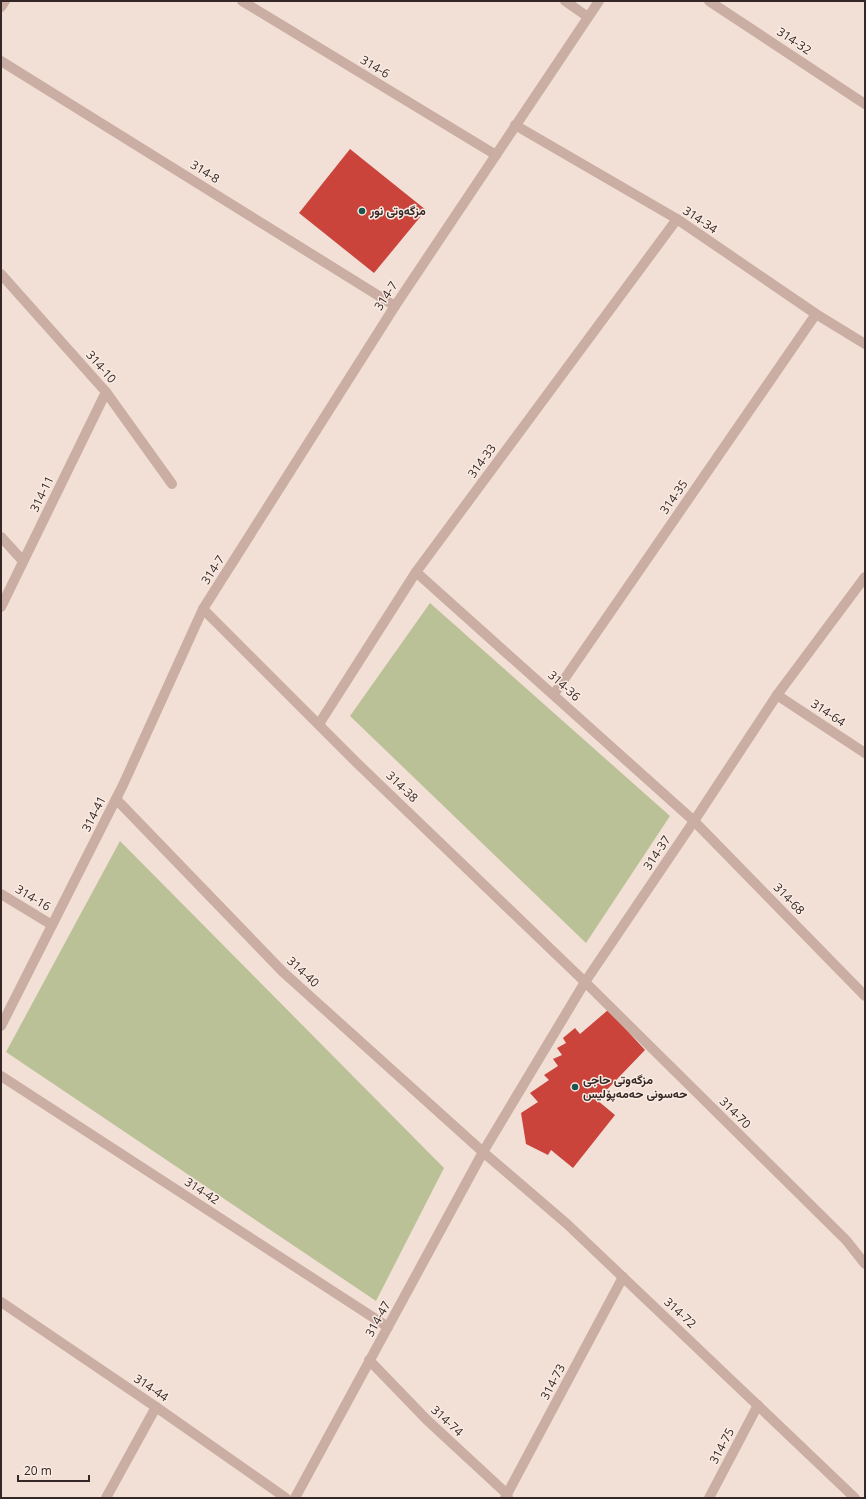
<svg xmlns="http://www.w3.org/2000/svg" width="866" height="1499" font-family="'Open Sans',Vazirmatn,sans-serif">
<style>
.green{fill:#bbc197}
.building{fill:#cb443c}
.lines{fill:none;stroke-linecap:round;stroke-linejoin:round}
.minor{stroke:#caada3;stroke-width:10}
.poi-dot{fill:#1a5750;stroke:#faebe3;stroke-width:1.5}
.labels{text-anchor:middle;stroke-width:3;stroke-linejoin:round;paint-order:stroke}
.street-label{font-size:12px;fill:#342725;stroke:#faebe3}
.poi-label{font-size:12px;font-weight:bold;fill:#342725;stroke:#faebe3;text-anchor:start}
</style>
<rect width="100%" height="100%" fill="#f2e0d7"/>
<g class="green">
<path d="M 430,603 L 670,816 L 586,943 L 350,716 Z"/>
<path d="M 120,841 L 444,1168 L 376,1301 L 6,1052 Z"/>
</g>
<g class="building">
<path d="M 350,149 L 426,210 L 374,273 L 299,213 Z"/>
<path d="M 608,1010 L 645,1050 L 597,1100 L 615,1115 L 573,1168 L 551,1150 L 548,1155 L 526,1144 L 521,1113 L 538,1102 L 530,1093 L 549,1080 L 544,1075 L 558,1066 L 553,1059 L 562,1055 L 557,1048 L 566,1043 L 563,1038 L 575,1028 L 580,1034 Z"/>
</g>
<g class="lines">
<g class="minor">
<path d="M 242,1 L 496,155"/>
<path d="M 565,1 L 588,17"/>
<path d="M 709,1 L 865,104"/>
<path d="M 1,7 L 5,1"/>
<path d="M 1,61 L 395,306"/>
<path d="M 515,125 L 677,219 L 816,314 L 865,344"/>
<path d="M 1,274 L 106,392 L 172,484"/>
<path d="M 1,537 L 23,561"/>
<path d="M 416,572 L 694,821 L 865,996"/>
<path d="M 1,607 L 106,392"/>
<path d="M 203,609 L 358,764 L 585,982 L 846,1240 L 865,1264"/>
<path d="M 554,694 L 816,314"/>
<path d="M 777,695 L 865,753"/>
<path d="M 319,724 L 416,572 L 677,219"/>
<path d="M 116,799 L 283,972 L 483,1152 L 567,1224 L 855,1498"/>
<path d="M 1,894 L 52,925"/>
<path d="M 1,1026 L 123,785 L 203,609 L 395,306 L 599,1"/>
<path d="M 1,1076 L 388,1327"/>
<path d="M 1,1302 L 156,1407 L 286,1498"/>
<path d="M 369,1360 L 427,1420 L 507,1494 L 508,1498"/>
<path d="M 106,1498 L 156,1407"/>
<path d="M 295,1498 L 483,1152 L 585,982 L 694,821 L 777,695 L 865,577"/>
<path d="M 505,1498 L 623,1277"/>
<path d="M 709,1498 L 758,1405"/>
</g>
</g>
<g class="poi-dot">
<circle cx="362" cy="211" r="4"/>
<circle cx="575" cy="1087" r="4"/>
</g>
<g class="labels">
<g class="street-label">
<text transform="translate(794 41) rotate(34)" y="4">314-32</text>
<text transform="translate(375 67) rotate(31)" y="4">314-6</text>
<text transform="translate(205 172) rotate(32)" y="4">314-8</text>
<text transform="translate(700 220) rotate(34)" y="4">314-34</text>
<text transform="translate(386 296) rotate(-57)" y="4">314-7</text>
<text transform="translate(101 367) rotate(49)" y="4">314-10</text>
<text transform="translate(482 461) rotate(-54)" y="4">314-33</text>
<text transform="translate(42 494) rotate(-64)" y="4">314-11</text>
<text transform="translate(674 497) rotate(-55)" y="4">314-35</text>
<text transform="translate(213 570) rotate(-57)" y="4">314-7</text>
<text transform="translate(564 686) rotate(42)" y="4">314-36</text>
<text transform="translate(828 713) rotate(34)" y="4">314-64</text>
<text transform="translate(402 787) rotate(44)" y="4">314-38</text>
<text transform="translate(94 814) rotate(-63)" y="4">314-41</text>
<text transform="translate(657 853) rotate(-56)" y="4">314-37</text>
<text transform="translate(33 898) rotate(31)" y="4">314-16</text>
<text transform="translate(789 899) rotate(46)" y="4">314-68</text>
<text transform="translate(303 972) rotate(43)" y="4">314-40</text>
<text transform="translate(735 1113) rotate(45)" y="4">314-70</text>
<text transform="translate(202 1191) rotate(33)" y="4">314-42</text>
<text transform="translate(680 1313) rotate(43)" y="4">314-72</text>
<text transform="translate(378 1319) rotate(-61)" y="4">314-47</text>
<text transform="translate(553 1382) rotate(-62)" y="4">314-73</text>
<text transform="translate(151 1388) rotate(34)" y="4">314-44</text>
<text transform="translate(447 1421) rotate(43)" y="4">314-74</text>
<text transform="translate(722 1446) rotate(-62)" y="4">314-75</text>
</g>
<g class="poi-label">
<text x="370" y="215">مزگەوتی نور</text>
<text x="583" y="1084">مزگەوتی حاجی<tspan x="583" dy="14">حەسونی حەمەپۆلیس</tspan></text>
</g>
</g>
<rect width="866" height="1499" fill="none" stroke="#342725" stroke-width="4"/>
<path d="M18 1475v6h71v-6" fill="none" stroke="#342725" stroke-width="2"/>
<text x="24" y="1475" font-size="12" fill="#342725" stroke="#faebe3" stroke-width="3" paint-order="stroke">20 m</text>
</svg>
